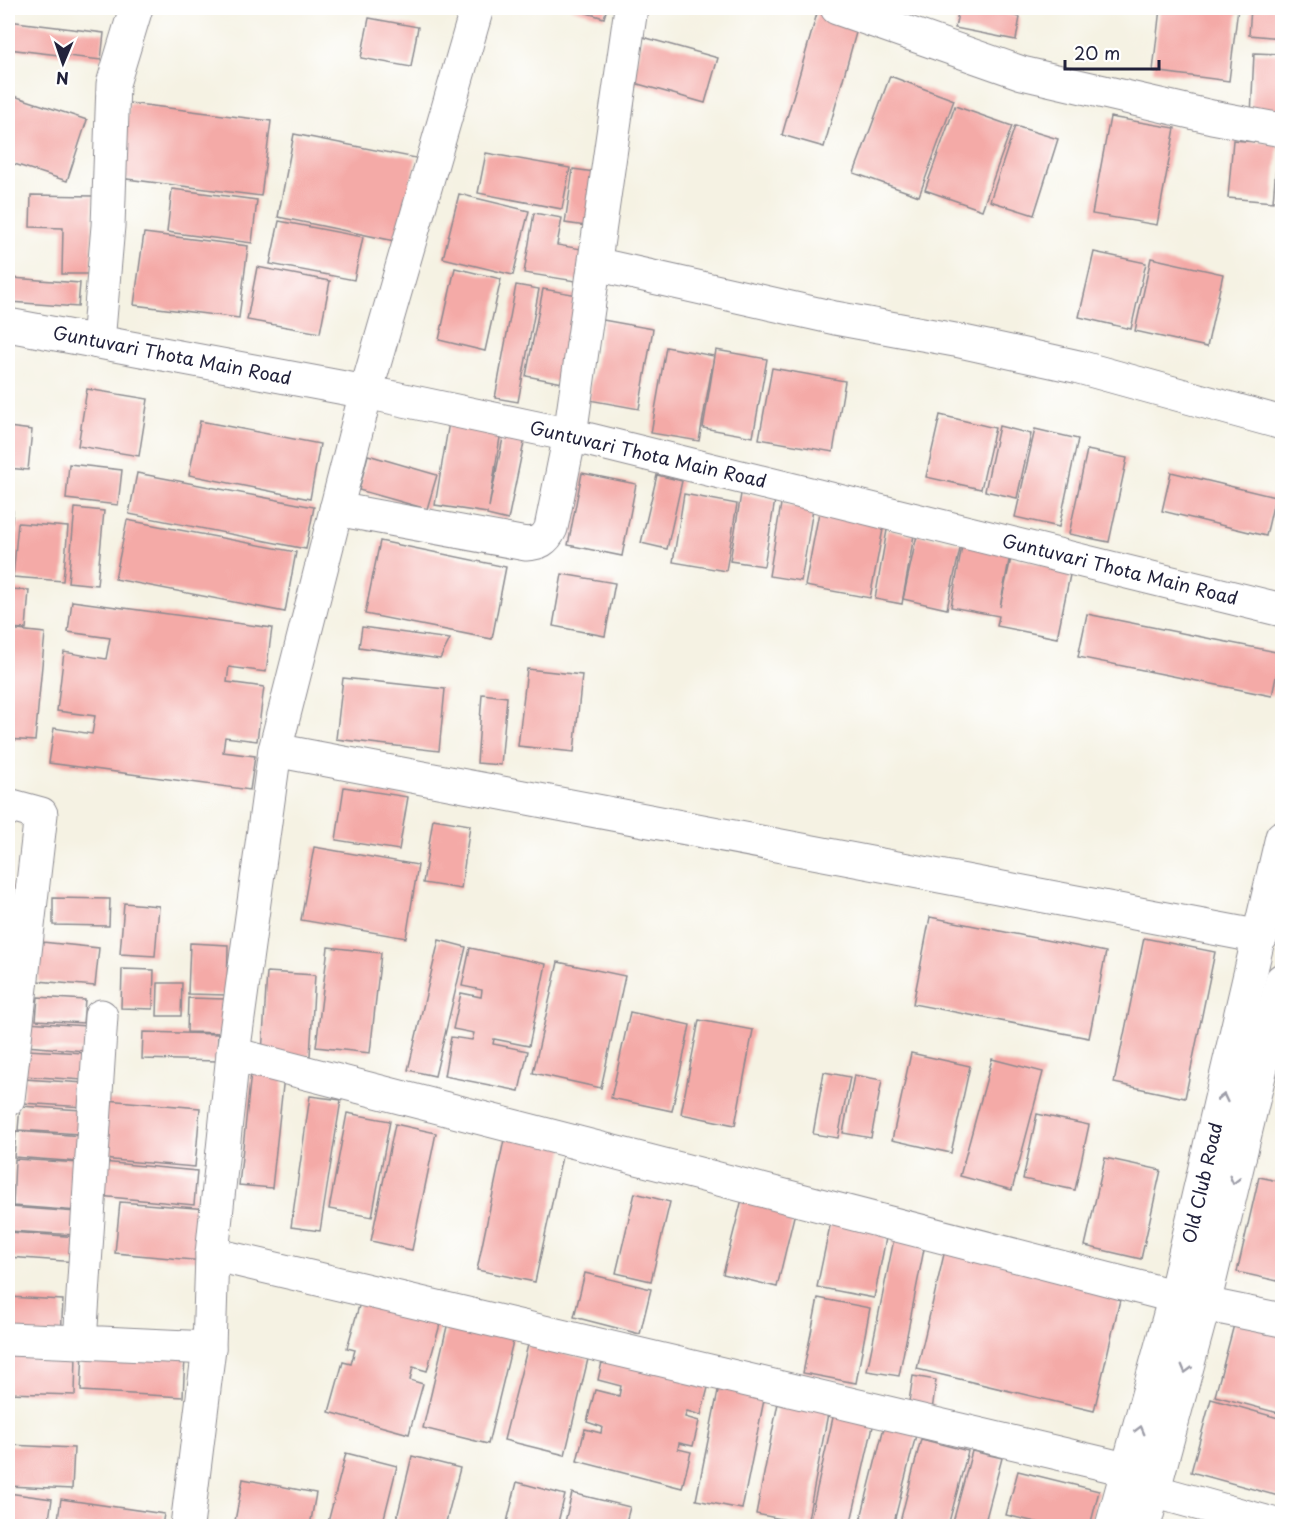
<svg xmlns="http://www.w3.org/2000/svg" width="1290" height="1534" font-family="'Playpen Sans',sans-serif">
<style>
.building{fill:#f4aaa7}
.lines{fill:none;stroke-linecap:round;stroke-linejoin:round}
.minor-casing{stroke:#8c8a8f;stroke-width:35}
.minor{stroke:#fff;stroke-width:33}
.oneway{stroke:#9c9ca7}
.labels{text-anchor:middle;stroke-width:5;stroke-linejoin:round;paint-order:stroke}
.street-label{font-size:18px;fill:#22223b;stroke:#fff}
</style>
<rect width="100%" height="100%" fill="#fff"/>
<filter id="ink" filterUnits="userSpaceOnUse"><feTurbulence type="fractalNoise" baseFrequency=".0167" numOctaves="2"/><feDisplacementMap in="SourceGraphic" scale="12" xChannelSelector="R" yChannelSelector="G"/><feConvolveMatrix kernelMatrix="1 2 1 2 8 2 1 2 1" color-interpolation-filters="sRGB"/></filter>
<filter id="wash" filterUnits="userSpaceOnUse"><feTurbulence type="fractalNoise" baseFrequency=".008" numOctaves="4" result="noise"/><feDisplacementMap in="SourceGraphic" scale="24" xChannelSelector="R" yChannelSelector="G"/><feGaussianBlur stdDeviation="1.35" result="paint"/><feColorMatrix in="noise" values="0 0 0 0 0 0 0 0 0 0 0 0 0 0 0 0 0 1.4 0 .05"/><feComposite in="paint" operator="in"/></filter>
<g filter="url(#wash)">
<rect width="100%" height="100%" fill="#f5f2e3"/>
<g id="blocks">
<g class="building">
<path d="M 570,8 L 607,8 L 604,18 Z"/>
<path d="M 959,8 L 1007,8 L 1006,14 L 1020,17 L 1016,40 L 955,28 Z"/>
<path d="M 1160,8 L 1238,8 L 1229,81 L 1153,71 Z"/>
<path d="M 1251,8 L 1282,8 L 1282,38 L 1249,35 Z"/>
<path d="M 818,10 L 859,22 L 824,147 L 782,135 Z"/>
<path d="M 369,18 L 418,27 L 411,67 L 361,58 Z"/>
<path d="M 8,21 L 104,33 L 101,60 L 8,49 Z"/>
<path d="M 643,37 L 718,58 L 705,103 L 631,82 Z"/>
<path d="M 1254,53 L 1282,54 L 1282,117 L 1251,116 Z"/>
<path d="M 890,76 L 954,100 L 919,196 L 854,173 Z"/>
<path d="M 8,94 L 87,120 L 67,181 L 8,162 Z"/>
<path d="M 129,103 L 271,121 L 261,196 L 119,178 Z"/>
<path d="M 955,106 L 1012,126 L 982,210 L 925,190 Z"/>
<path d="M 1110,117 L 1175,128 L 1157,225 L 1092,214 Z"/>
<path d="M 1015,126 L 1058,139 L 1034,215 L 990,201 Z"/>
<path d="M 294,134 L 416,158 L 400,242 L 278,217 Z"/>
<path d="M 1233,140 L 1278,144 L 1273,202 L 1228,198 Z"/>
<path d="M 486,153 L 570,168 L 562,209 L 478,193 Z"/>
<path d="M 573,169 L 601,173 L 593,227 L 565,223 Z"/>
<path d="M 172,189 L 257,200 L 252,243 L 167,232 Z"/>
<path d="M 459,194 L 529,211 L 513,275 L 443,258 Z"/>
<path d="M 31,195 L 93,196 L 91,274 L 62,274 L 63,228 L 30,227 Z"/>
<path d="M 534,213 L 562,218 L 557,245 L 594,251 L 588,283 L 524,273 Z"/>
<path d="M 279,221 L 363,237 L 354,280 L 270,264 Z"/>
<path d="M 144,233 L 248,246 L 239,318 L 134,305 Z"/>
<path d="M 1094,252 L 1146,263 L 1131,329 L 1079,317 Z"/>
<path d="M 1151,258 L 1223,274 L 1207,347 L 1135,331 Z"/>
<path d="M 257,267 L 330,281 L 320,333 L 247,320 Z"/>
<path d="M 455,268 L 501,279 L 485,351 L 439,340 Z"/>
<path d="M 12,278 L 80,283 L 78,307 L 10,302 Z"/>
<path d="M 516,285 L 539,289 L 518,402 L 495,398 Z"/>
<path d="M 543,289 L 584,296 L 568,384 L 526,376 Z"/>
<path d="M 603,320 L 653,329 L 639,409 L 589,400 Z"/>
<path d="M 666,347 L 714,356 L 699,441 L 651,433 Z"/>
<path d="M 716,350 L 767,359 L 753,437 L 703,428 Z"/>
<path d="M 772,368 L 845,381 L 833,452 L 759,439 Z"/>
<path d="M 87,389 L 148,399 L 139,456 L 78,446 Z"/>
<path d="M 940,415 L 995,428 L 981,489 L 926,477 Z"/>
<path d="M 200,421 L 320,444 L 310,499 L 189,475 Z"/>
<path d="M 449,422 L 501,431 L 489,507 L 505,428 L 526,433 L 508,520 L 487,515 L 487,513 L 435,505 Z"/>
<path d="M 999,426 L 1031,434 L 1017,498 L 985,491 Z"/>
<path d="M 8,427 L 32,430 L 28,470 L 8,468 Z"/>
<path d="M 1035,429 L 1078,439 L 1059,527 L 1015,517 Z"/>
<path d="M 1087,450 L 1127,458 L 1109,542 L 1069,534 Z"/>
<path d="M 368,455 L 437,475 L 427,509 L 359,490 Z"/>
<path d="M 69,464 L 122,470 L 118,505 L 66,499 Z"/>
<path d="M 1171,472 L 1275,497 L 1266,536 L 1162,511 Z"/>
<path d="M 137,473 L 314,507 L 306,549 L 129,514 Z"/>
<path d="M 582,473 L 636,484 L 622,556 L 568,545 Z"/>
<path d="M 657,475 L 682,481 L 667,549 L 641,543 Z"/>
<path d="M 684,494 L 737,504 L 726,571 L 673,562 Z"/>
<path d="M 741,494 L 775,500 L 764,566 L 730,561 Z"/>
<path d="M 781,504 L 813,509 L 801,581 L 769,576 Z"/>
<path d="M 75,508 L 104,511 L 97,585 L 68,582 Z"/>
<path d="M 8,511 L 13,511 L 9,546 L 8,546 Z"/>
<path d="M 819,512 L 884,524 L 870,598 L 805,586 Z"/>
<path d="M 127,520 L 296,552 L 285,612 L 115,579 Z"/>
<path d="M 18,523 L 68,527 L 63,581 L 13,577 Z"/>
<path d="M 887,530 L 914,535 L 902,604 L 875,599 Z"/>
<path d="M 917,535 L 961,544 L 947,609 L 903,599 Z"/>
<path d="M 380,541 L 506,567 L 492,639 L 365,614 Z"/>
<path d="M 963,541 L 1011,550 L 1000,607 L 1011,558 L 1071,570 L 1057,638 L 997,626 L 999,616 L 951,607 Z"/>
<path d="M 562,574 L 615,583 L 605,636 L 553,626 Z"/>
<path d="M 8,589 L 29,590 L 26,629 L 8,628 Z"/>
<path d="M 72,601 L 272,628 L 266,672 L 229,667 L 227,682 L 264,687 L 257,741 L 225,737 L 223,752 L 255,756 L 250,790 L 49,763 L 54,728 L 92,734 L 95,716 L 57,711 L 64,652 L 106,659 L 110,638 L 68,632 Z"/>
<path d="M 1087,614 L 1281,653 L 1272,696 L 1078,657 Z"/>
<path d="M 362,627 L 450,639 L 440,659 L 359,647 Z"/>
<path d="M 8,629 L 45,633 L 35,741 L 8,739 Z"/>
<path d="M 527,669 L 582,675 L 574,752 L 518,746 Z"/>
<path d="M 343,678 L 445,689 L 439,751 L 336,739 Z"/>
<path d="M 482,694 L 507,697 L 501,765 L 477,763 Z"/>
<path d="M 344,787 L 408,797 L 399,850 L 336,840 Z"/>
<path d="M 433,819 L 470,825 L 461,889 L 423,883 Z"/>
<path d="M 314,847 L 418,865 L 406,938 L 301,920 Z"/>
<path d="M 8,885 L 13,886 L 9,920 L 8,920 Z"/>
<path d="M 53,898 L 110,899 L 109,926 L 53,925 Z"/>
<path d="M 124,903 L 159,906 L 155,956 L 120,954 Z"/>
<path d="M 930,917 L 1106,952 L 1089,1038 L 913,1004 Z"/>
<path d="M 1144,938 L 1215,952 L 1185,1098 L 1114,1083 Z"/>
<path d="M 439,940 L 466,947 L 435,1076 L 408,1070 Z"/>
<path d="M 42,942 L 99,948 L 95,986 L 38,981 Z"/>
<path d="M 190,943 L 228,945 L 227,995 L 188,994 Z"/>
<path d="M 328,947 L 381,953 L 370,1053 L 316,1047 Z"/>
<path d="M 470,948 L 546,964 L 529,1046 L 494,1039 L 493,1044 L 528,1051 L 519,1091 L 444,1076 L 451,1037 L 472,1040 L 474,1033 L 453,1029 L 461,993 L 481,997 L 482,990 L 462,986 Z"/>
<path d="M 558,962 L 625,976 L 601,1088 L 533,1073 Z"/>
<path d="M 122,969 L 154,970 L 153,1009 L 121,1008 Z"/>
<path d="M 267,972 L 315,975 L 310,1056 L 262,1054 Z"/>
<path d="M 158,983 L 182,983 L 181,1016 L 157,1016 Z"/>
<path d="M 38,997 L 85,1000 L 83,1023 L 36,1020 Z"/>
<path d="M 188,998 L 225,999 L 224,1033 L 187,1032 Z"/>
<path d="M 630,1012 L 690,1025 L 672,1111 L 611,1098 Z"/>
<path d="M 699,1020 L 753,1030 L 735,1125 L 681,1114 Z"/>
<path d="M 27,1022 L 87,1026 L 85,1051 L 26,1046 Z"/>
<path d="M 143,1032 L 218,1034 L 217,1061 L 142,1059 Z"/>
<path d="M 26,1050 L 85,1053 L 83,1080 L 24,1076 Z"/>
<path d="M 911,1053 L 970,1066 L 951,1153 L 892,1140 Z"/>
<path d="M 992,1059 L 1043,1072 L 1012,1190 L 960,1176 Z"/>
<path d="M 251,1072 L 284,1076 L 272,1188 L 239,1185 Z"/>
<path d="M 824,1072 L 850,1077 L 838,1138 L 813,1134 Z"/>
<path d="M 854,1075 L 882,1080 L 871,1138 L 843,1133 Z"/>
<path d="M 24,1079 L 85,1083 L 84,1107 L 22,1103 Z"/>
<path d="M 310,1096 L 341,1100 L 320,1231 L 291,1227 Z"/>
<path d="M 106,1100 L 200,1108 L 195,1167 L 101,1159 Z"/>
<path d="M 20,1106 L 82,1110 L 80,1134 L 18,1130 Z"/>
<path d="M 347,1113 L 390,1121 L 372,1217 L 329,1209 Z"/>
<path d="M 1037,1114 L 1089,1125 L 1075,1190 L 1023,1179 Z"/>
<path d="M 395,1124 L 436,1133 L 412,1250 L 371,1241 Z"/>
<path d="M 16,1131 L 82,1136 L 80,1162 L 14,1157 Z"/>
<path d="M 505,1135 L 564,1147 L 535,1282 L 477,1270 Z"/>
<path d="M 1105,1158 L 1161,1170 L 1141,1259 L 1085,1246 Z"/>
<path d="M 15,1159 L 81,1163 L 79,1211 L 13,1206 Z"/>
<path d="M 102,1162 L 197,1171 L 194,1205 L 99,1196 Z"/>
<path d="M 1259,1177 L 1282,1182 L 1282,1282 L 1237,1272 Z"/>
<path d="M 635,1193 L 670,1202 L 651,1281 L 616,1273 Z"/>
<path d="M 742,1199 L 795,1212 L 777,1287 L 723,1274 Z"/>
<path d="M 120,1202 L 208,1209 L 204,1261 L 115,1253 Z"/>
<path d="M 10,1207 L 77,1212 L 76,1235 L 8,1231 Z"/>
<path d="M 831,1221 L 887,1233 L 874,1298 L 817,1287 Z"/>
<path d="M 9,1232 L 79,1237 L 77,1262 L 8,1257 Z"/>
<path d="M 894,1239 L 925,1244 L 899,1376 L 867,1371 Z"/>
<path d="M 945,1250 L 1122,1291 L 1094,1411 L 917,1369 Z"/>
<path d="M 585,1273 L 651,1289 L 640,1334 L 574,1317 Z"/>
<path d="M 8,1297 L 63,1300 L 61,1336 L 8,1333 Z"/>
<path d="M 818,1298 L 870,1308 L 856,1383 L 803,1373 Z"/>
<path d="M 361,1299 L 441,1321 L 427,1371 L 413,1367 L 410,1380 L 423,1384 L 409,1434 L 329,1412 L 343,1362 L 351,1364 L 355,1350 L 347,1348 Z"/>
<path d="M 449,1318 L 515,1333 L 488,1444 L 423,1428 Z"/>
<path d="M 1235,1321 L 1282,1334 L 1282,1414 L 1215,1396 Z"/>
<path d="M 528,1345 L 588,1359 L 565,1455 L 504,1440 Z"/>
<path d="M 83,1351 L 185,1357 L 183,1397 L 81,1391 Z"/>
<path d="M 8,1352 L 76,1354 L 75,1395 L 8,1393 Z"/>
<path d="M 604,1353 L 710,1380 L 701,1415 L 687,1411 L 685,1417 L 699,1421 L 693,1446 L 679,1443 L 678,1449 L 691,1452 L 682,1488 L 577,1461 L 585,1429 L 601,1433 L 602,1427 L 587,1422 L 595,1390 L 619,1396 L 621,1386 L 598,1380 Z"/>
<path d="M 913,1376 L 936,1380 L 932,1411 L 908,1408 Z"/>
<path d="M 719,1386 L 765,1395 L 742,1509 L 696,1500 Z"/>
<path d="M 780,1393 L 830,1403 L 807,1524 L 756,1514 Z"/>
<path d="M 1211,1399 L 1282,1419 L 1282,1497 L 1191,1472 Z"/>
<path d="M 834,1413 L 874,1422 L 850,1526 L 809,1524 Z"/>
<path d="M 885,1423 L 917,1431 L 893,1526 L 859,1526 Z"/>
<path d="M 921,1439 L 968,1451 L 948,1526 L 899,1526 Z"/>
<path d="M 9,1445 L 74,1448 L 72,1489 L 8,1486 Z"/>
<path d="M 972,1451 L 1002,1458 L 984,1526 L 952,1526 Z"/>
<path d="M 346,1453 L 397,1466 L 382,1526 L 327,1526 Z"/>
<path d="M 412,1456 L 460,1468 L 445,1526 L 395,1526 Z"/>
<path d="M 1018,1471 L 1099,1491 L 1090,1526 L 1053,1526 L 1006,1515 Z"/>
<path d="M 243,1479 L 316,1493 L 310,1526 L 234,1526 Z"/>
<path d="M 517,1482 L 565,1495 L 557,1526 L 506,1526 Z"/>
<path d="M 8,1493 L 52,1499 L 48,1526 L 8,1526 Z"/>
<path d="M 572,1493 L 630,1507 L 625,1526 L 564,1526 Z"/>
<path d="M 61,1499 L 164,1514 L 162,1526 L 57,1526 Z"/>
</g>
</g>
</g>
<g filter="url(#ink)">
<use href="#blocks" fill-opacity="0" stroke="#8c8a8f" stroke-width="1.5"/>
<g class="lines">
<defs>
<g id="minor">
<path d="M 837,8 L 1022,73 L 1212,117 L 1282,130"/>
<path d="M 595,264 L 835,318 L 955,340 L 1079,367 L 1282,423"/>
<path d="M 8,325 L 366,392 L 570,435 L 1282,610"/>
<path d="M 98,342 L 108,226 L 113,84 L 136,8"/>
<path d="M 336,509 L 526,544 C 539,543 545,541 551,528 L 570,435 L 631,8"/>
<path d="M 275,750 L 1261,937"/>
<path d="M 8,805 L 41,814 L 8,1099"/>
<path d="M 101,1016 L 80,1342 L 209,1348"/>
<path d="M 233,1054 L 275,750 L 366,392 L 477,8"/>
<path d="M 212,1254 L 233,1054 L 1204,1304 L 1282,1320"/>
<path d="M 8,1339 L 80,1342"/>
<path d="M 1153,1491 L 1280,1526"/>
<path d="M 187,1526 L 209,1348 L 212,1254 L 1130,1470"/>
<path d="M 1112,1526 L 1175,1296 L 1282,837"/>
<path d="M 1144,1526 L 1204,1304 L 1282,980"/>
</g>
</defs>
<use href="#minor" class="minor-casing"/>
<use href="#minor" class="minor"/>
</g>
<defs><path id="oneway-chevron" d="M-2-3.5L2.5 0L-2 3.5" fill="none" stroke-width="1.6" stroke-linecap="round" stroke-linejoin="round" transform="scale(1.5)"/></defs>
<g class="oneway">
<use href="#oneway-chevron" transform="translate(1223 1098) rotate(-77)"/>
<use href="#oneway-chevron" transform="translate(1234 1180) rotate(104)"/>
<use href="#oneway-chevron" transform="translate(1186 1369) rotate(105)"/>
<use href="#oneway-chevron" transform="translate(1140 1430) rotate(-75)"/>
</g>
</g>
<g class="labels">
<g class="street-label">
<text transform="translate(172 356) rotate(11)" y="6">Guntuvari Thota Main Road</text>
<text transform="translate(648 455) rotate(13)" y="6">Guntuvari Thota Main Road</text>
<text transform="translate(1120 570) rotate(14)" y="6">Guntuvari Thota Main Road</text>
<text transform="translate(1203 1183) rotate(-77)" y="6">Old Club Road</text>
</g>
</g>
<rect width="1290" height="1534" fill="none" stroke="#fff" stroke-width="30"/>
<g transform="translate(63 63) rotate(182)" stroke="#ffffff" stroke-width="4.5" paint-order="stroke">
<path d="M0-4.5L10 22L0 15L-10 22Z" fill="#22223b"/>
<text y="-9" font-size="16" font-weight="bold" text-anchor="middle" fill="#22223b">N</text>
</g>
<path d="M1065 60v9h94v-9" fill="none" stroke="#22223b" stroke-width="3"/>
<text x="1074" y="60" font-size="18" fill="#22223b" stroke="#ffffff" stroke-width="4.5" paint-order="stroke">20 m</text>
</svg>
